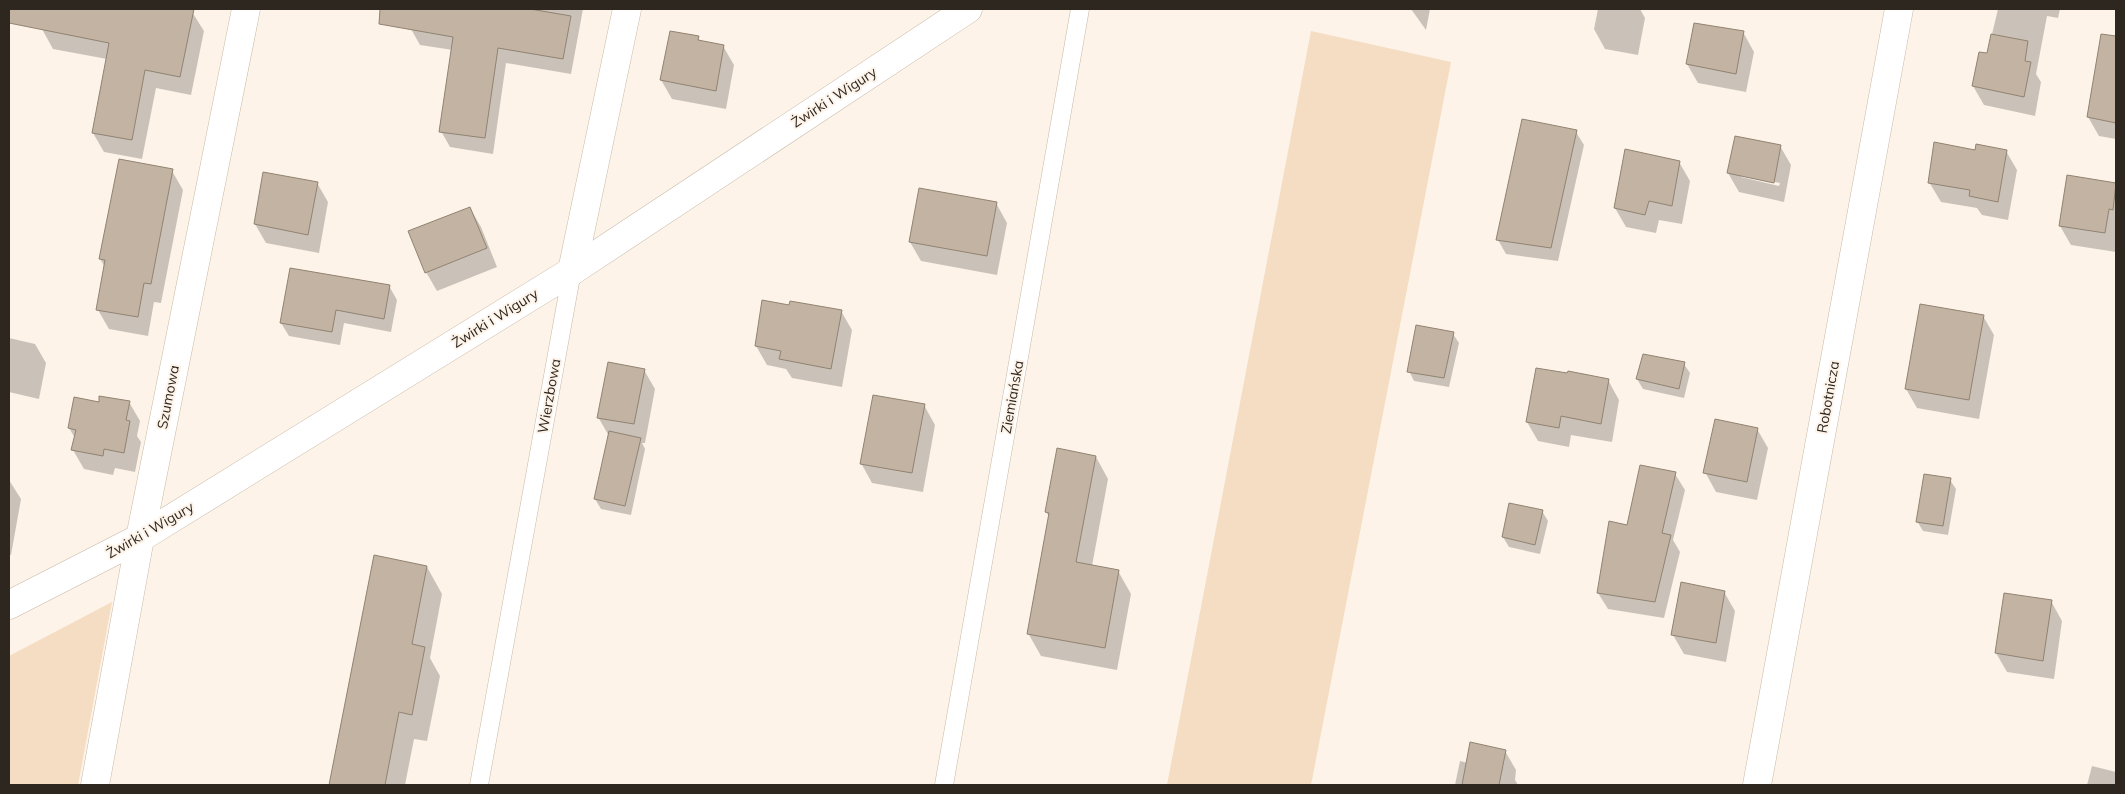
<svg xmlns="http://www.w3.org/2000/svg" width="2125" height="794" font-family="Mulish,sans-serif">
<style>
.green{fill:#f4ddc2}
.shadow{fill:#0003;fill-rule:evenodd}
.building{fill:#c3b3a2;stroke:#918372}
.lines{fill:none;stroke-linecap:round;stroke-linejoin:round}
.service-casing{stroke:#c8b9a7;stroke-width:19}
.minor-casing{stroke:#c8b9a7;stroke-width:29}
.tertiary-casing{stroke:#c8b9a7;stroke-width:29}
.service{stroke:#fff;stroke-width:18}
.minor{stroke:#fff;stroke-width:28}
.tertiary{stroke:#fff;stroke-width:28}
.labels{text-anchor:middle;stroke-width:4;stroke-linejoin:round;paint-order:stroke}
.street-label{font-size:14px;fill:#2d2720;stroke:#fdf3e8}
</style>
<rect width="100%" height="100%" fill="#fdf3e8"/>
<g class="green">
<path d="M 1311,31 L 1451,62 L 1311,785 L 1167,785 Z"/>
<path d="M 112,602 L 78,785 L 9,785 L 9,656 Z"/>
</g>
<g class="shadow">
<path d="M 46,9 L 175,9 L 192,12 L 204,31 L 191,95 L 156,88 L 142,159 L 104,152 L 93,133 L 107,59 L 53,49 L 42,29 Z"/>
<path d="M 414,9 L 583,9 L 571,74 L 506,63 L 493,154 L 450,147 L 441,131 L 453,50 L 420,45 L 411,29 Z"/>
<path d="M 1411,9 L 1430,9 L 1426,30 Z"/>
<path d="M 1598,9 L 1640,9 L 1645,18 L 1638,55 L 1605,49 L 1594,29 Z"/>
<path d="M 1998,9 L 2060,9 L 2058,18 L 2047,16 L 2036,74 L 2041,82 L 2035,116 L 1984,105 L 1973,86 L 1987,55 Z"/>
<path d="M 1743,32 L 1754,52 L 1746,92 L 1698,83 L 1687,64 Z"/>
<path d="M 698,38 L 701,42 L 723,46 L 734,65 L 726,109 L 672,99 L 661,80 Z"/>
<path d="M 2097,65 L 2116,68 L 2116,139 L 2099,136 L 2088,117 Z"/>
<path d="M 1576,132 L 1584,145 L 1558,261 L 1506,254 L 1498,240 Z"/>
<path d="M 1780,146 L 1791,165 L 1784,202 L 1739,192 L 1728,173 ZM 1741,175 L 1780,183 L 1779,186 L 1741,177 Z"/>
<path d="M 1976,151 L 2006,151 L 2017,170 L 2008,220 L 1982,215 L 1977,208 L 1941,202 L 1929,182 Z"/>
<path d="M 1679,162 L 1690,181 L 1682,224 L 1659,220 L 1656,233 L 1626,227 L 1615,208 Z"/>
<path d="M 172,171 L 183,190 L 161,303 L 154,302 L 148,336 L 109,329 L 98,310 L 105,267 L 100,259 Z"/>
<path d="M 264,174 L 317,183 L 328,202 L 319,253 L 266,243 L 255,224 Z"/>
<path d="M 2068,176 L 2116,184 L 2116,252 L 2071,245 L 2060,226 Z"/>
<path d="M 996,203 L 1007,223 L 997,275 L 921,261 L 910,242 Z"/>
<path d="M 470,208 L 481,227 L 497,267 L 437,291 L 426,272 Z"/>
<path d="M 389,286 L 397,300 L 391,332 L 344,323 L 340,345 L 289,336 L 281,323 Z"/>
<path d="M 790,306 L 841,311 L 852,330 L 842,387 L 792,378 L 786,369 L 767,365 L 756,346 Z"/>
<path d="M 1983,316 L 1994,335 L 1979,419 L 1917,408 L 1906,389 Z"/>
<path d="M 1453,334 L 1459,343 L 1449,387 L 1414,381 L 1409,371 Z"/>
<path d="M 9,338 L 35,344 L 46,363 L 39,399 L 9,392 Z"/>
<path d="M 1684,364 L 1690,373 L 1684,398 L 1643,389 L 1637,379 Z"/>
<path d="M 644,370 L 655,389 L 645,443 L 642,443 L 645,449 L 631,515 L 601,509 L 595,499 L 609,436 L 598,417 Z"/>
<path d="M 1608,380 L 1619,400 L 1612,442 L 1571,435 L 1569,447 L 1538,441 L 1527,422 Z"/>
<path d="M 129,402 L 140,421 L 137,436 L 141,442 L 135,472 L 115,468 L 113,475 L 84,469 L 73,450 L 75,438 L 69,428 Z"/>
<path d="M 924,405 L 935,425 L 923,492 L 872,483 L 861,463 Z"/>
<path d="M 1757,429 L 1768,448 L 1757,500 L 1716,492 L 1705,472 Z"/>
<path d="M 1096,457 L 1108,479 L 1092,566 L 1118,571 L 1131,594 L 1117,670 L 1041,656 L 1028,633 L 1050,518 L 1046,512 Z"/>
<path d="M 1675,474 L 1685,490 L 1673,540 L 1680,552 L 1664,618 L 1608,609 L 1598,593 L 1610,523 L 1628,527 Z"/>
<path d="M 9,480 L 21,499 L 11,555 L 9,554 Z"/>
<path d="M 1950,480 L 1956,489 L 1948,535 L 1923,531 L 1917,521 Z"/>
<path d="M 1542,511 L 1548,521 L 1540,554 L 1509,547 L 1503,537 Z"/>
<path d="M 427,567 L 442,594 L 430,658 L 440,676 L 427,741 L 414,739 L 405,785 L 331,785 Z"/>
<path d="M 1724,592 L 1735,611 L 1726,662 L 1684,654 L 1673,635 Z"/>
<path d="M 2005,595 L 2051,601 L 2062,621 L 2054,679 L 2007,672 L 1996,653 Z"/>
<path d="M 1505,751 L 1516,770 L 1515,780 L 1518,785 L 1455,785 L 1460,761 L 1468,763 Z"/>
<path d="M 2092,766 L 2116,772 L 2116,785 L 2087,785 Z"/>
</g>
<g class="building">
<path d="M 9,9 L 194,9 L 180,77 L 145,70 L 132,140 L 92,133 L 109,43 L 9,23 Z"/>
<path d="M 380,9 L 530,9 L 571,16 L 563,59 L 498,48 L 485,138 L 439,132 L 453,37 L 379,24 Z"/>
<path d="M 1694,23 L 1744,31 L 1736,74 L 1686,64 Z"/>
<path d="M 670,31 L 699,36 L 698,40 L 724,45 L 716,91 L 660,80 Z"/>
<path d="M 1991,34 L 2028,41 L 2025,61 L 2031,62 L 2024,97 L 1972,86 L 1979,52 L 1987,53 Z"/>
<path d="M 2101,34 L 2116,36 L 2116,123 L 2087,117 Z"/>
<path d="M 1522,119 L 1577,130 L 1551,248 L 1496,240 Z"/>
<path d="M 1735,136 L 1781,145 L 1774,183 L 1727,173 Z"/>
<path d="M 1934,142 L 1975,150 L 1976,144 L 2007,150 L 1998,202 L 1969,196 L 1970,190 L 1928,183 Z"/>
<path d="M 1625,149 L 1680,161 L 1672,206 L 1649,201 L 1645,215 L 1614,208 Z"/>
<path d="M 119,159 L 173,169 L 151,284 L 144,283 L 138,317 L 96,310 L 105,260 L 99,259 Z"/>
<path d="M 263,172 L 318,182 L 308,235 L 254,224 Z"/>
<path d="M 2067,175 L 2116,183 L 2113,210 L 2109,209 L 2105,233 L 2059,226 Z"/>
<path d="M 919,188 L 997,202 L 987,256 L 909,242 Z"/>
<path d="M 470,207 L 487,248 L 425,273 L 408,231 Z"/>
<path d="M 290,268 L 390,285 L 384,319 L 336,310 L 332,332 L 280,323 Z"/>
<path d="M 762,300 L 789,305 L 790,301 L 842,310 L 831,369 L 779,359 L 781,351 L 755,346 Z"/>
<path d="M 1920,304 L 1984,315 L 1969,400 L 1905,389 Z"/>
<path d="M 1416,325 L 1454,332 L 1444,378 L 1407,372 Z"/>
<path d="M 1643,354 L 1685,362 L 1679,389 L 1636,379 Z"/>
<path d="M 608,362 L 645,369 L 634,424 L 597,418 Z"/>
<path d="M 1536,368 L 1567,373 L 1568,371 L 1609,379 L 1601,424 L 1561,416 L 1559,428 L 1526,422 Z"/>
<path d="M 873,395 L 925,404 L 912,473 L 860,464 Z"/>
<path d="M 99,396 L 130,401 L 126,420 L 130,421 L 124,453 L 104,449 L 103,456 L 71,450 L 76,430 L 68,428 L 74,397 L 99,402 Z"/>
<path d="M 1715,419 L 1758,428 L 1747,482 L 1703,473 Z"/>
<path d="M 609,431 L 641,438 L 625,506 L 594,499 Z"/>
<path d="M 1057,448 L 1096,456 L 1076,562 L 1119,570 L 1105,648 L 1027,634 L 1049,513 L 1045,512 Z"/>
<path d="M 1640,465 L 1676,472 L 1662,533 L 1671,535 L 1655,602 L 1597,593 L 1609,521 L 1627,525 Z"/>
<path d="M 1924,474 L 1951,478 L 1943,526 L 1916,522 Z"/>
<path d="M 1509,503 L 1543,510 L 1535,545 L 1502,537 Z"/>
<path d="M 374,555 L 427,566 L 412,644 L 425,647 L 412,715 L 399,712 L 385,785 L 329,785 Z"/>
<path d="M 1681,582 L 1725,591 L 1716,643 L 1671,635 Z"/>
<path d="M 2004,593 L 2052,600 L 2043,661 L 1995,653 Z"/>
<path d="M 1470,742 L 1506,750 L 1499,785 L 1462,785 Z"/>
</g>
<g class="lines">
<defs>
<g id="service">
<path d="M 479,785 L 572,271"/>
<path d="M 944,785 L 1080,9"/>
</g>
<g id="minor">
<path d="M 572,271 L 627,9"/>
<path d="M 9,605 L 140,538 L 572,271 L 968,9"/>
<path d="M 95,785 L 140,538 L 246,9"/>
</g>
<path id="tertiary" d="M 1757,785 L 1899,9"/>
</defs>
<use href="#service" class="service-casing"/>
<use href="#minor" class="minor-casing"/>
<use href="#tertiary" class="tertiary-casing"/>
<use href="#service" class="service"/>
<use href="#minor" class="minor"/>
<use href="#tertiary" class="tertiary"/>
</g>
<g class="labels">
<g class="street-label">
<text transform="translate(834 97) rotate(-33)" y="5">Żwirki i Wigury</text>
<text transform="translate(495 318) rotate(-32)" y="5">Żwirki i Wigury</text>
<text transform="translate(549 396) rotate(-80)" y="5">Wierzbowa</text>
<text transform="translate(168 397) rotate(-79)" y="5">Szumowa</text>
<text transform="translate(1012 397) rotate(-80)" y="5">Ziemiańska</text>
<text transform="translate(1828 397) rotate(-80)" y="5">Robotnicza</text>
<text transform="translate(150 530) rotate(-30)" y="5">Żwirki i Wigury</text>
</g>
</g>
<rect width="2125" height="794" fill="none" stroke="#2d2720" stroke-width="20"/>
</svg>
